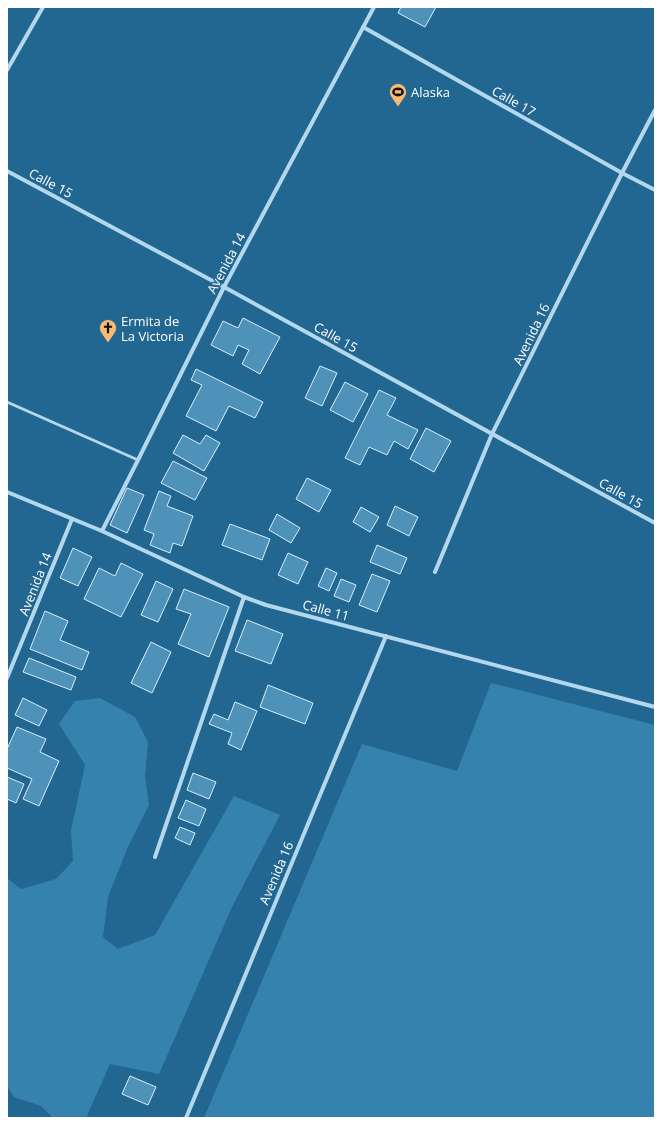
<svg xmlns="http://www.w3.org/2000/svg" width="662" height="1125" font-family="'Open Sans',sans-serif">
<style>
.green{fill:#3682ae}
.building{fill:#4f92b9;stroke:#d8edf9}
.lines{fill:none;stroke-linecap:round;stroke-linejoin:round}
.lane{stroke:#b3d8ed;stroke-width:3}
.street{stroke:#b3d8ed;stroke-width:4}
.labels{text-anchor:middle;stroke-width:3;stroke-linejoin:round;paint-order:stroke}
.poi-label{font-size:13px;fill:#fff;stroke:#226791;text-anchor:start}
.street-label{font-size:13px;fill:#fff;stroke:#226791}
</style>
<rect width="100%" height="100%" fill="#226791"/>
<g class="green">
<path d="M 491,683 L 655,725 L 655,1118 L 204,1118 L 362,744 L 457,771 Z"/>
<path d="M 100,698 L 135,717 L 148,742 L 145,776 L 149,805 L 127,849 L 108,897 L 103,937 L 118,949 L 155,935 L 234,796 L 280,815 L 232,907 L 159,1074 L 110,1064 L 86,1118 L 53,1118 L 41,1106 L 14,1097 L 7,1086 L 7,878 L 21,889 L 56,879 L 73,861 L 71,831 L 85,765 L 59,724 L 75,701 Z"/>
</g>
<g class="building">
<path d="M 401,7 L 436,7 L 425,27 L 398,13 Z"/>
<path d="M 243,318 L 280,337 L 260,374 L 242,364 L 249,350 L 238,345 L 233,356 L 211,345 L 223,321 L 238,328 Z"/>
<path d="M 320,366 L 337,373 L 322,406 L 305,398 Z"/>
<path d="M 196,369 L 263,402 L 255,418 L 229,406 L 216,431 L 186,416 L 202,385 L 191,380 Z"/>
<path d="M 345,382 L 368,394 L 353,422 L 330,410 Z"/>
<path d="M 379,390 L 396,398 L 387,415 L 418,430 L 408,449 L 394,441 L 387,455 L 369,447 L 360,465 L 345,458 Z"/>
<path d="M 426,428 L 451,441 L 434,472 L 410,459 Z"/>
<path d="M 183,435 L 200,444 L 206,435 L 220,443 L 204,471 L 173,453 Z"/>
<path d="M 173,461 L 207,478 L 195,500 L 161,483 Z"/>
<path d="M 307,478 L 331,490 L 319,512 L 296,499 Z"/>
<path d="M 127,488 L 144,495 L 127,533 L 110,525 Z"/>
<path d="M 159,491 L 171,496 L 167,506 L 193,516 L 182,546 L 173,543 L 170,553 L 150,545 L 154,534 L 144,530 Z"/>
<path d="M 395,506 L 418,517 L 409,536 L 387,525 Z"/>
<path d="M 361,507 L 379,517 L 370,532 L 353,522 Z"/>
<path d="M 277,514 L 300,528 L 291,543 L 269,530 Z"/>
<path d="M 230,524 L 270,539 L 262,560 L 222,545 Z"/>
<path d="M 377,545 L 407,558 L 400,574 L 370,562 Z"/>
<path d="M 73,548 L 92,557 L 78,586 L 60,578 Z"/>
<path d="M 288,553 L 308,562 L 298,584 L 278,575 Z"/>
<path d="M 121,563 L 143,574 L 121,617 L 84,599 L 99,568 L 115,576 Z"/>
<path d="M 326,568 L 337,573 L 329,591 L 318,586 Z"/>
<path d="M 372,574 L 390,581 L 377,612 L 359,605 Z"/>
<path d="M 341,579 L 356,585 L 349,602 L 334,596 Z"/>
<path d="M 156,581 L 173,589 L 158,622 L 141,615 Z"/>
<path d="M 184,589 L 229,607 L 209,657 L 178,644 L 191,614 L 176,609 Z"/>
<path d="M 45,611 L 68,621 L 60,640 L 89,652 L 82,670 L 30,649 Z"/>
<path d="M 247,620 L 283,634 L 271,664 L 235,651 Z"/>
<path d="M 151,642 L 171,652 L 152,693 L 131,683 Z"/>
<path d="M 29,658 L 76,677 L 71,690 L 23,672 Z"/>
<path d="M 268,685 L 313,703 L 305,724 L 260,707 Z"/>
<path d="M 23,698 L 47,710 L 39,726 L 15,715 Z"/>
<path d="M 235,702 L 257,711 L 241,750 L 228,744 L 232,733 L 209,724 L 214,714 L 228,720 Z"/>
<path d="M 17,727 L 46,739 L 40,752 L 59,761 L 39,806 L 23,799 L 32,779 L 7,768 L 7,749 Z"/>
<path d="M 193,773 L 216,782 L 209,799 L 187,790 Z"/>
<path d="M 7,777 L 24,784 L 16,803 L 7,799 Z"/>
<path d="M 186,800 L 206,809 L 199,826 L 178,818 Z"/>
<path d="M 180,827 L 195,833 L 190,845 L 175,838 Z"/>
<path d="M 130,1076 L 156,1087 L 148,1105 L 122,1094 Z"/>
</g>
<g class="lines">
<path class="lane" d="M 7,402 L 138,460"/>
<g class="street">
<path d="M 363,27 L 622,173 L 655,190"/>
<path d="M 7,70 L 43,7"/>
<path d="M 7,171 L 224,287 L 655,523"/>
<path d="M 7,492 L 102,531 L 244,597 L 266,605 L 655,707"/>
<path d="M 102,531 L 138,460 L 224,287 L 374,7"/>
<path d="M 435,572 L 492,434 L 622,173 L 655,110"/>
<path d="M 7,678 L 72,519"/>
<path d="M 155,857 L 244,597"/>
<path d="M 186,1118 L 386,636"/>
</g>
</g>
<defs>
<symbol id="stadium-pin" viewBox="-11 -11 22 30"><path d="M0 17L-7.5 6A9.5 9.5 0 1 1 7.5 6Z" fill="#f8ba75" stroke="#226791"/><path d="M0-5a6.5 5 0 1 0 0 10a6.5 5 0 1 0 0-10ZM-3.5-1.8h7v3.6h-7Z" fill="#111"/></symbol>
<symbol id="church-pin" viewBox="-11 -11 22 30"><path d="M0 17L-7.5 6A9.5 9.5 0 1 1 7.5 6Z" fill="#f8ba75" stroke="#226791"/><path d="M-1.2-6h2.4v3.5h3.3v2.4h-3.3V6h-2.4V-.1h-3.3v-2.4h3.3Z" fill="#111"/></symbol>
</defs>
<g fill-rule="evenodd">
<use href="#stadium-pin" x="388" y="82" width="20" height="27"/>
<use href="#church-pin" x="98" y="318" width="20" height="27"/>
</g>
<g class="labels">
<g class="poi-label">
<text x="411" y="97">Alaska</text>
<text x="121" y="326">Ermita de<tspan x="121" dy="15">La Victoria</tspan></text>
</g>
<g class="street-label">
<text transform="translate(514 101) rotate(29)" y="5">Calle 17</text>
<text transform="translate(51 183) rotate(28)" y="5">Calle 15</text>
<text transform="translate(226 263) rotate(-62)" y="5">Avenida 14</text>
<text transform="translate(531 334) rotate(-64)" y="5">Avenida 16</text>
<text transform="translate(336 337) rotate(29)" y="5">Calle 15</text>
<text transform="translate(621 493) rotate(29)" y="5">Calle 15</text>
<text transform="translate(35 584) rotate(-68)" y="5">Avenida 14</text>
<text transform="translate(326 610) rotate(15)" y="5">Calle 11</text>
<text transform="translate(276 873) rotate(-67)" y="5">Avenida 16</text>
</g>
</g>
<rect width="662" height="1125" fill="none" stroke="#ffffff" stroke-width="16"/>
</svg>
